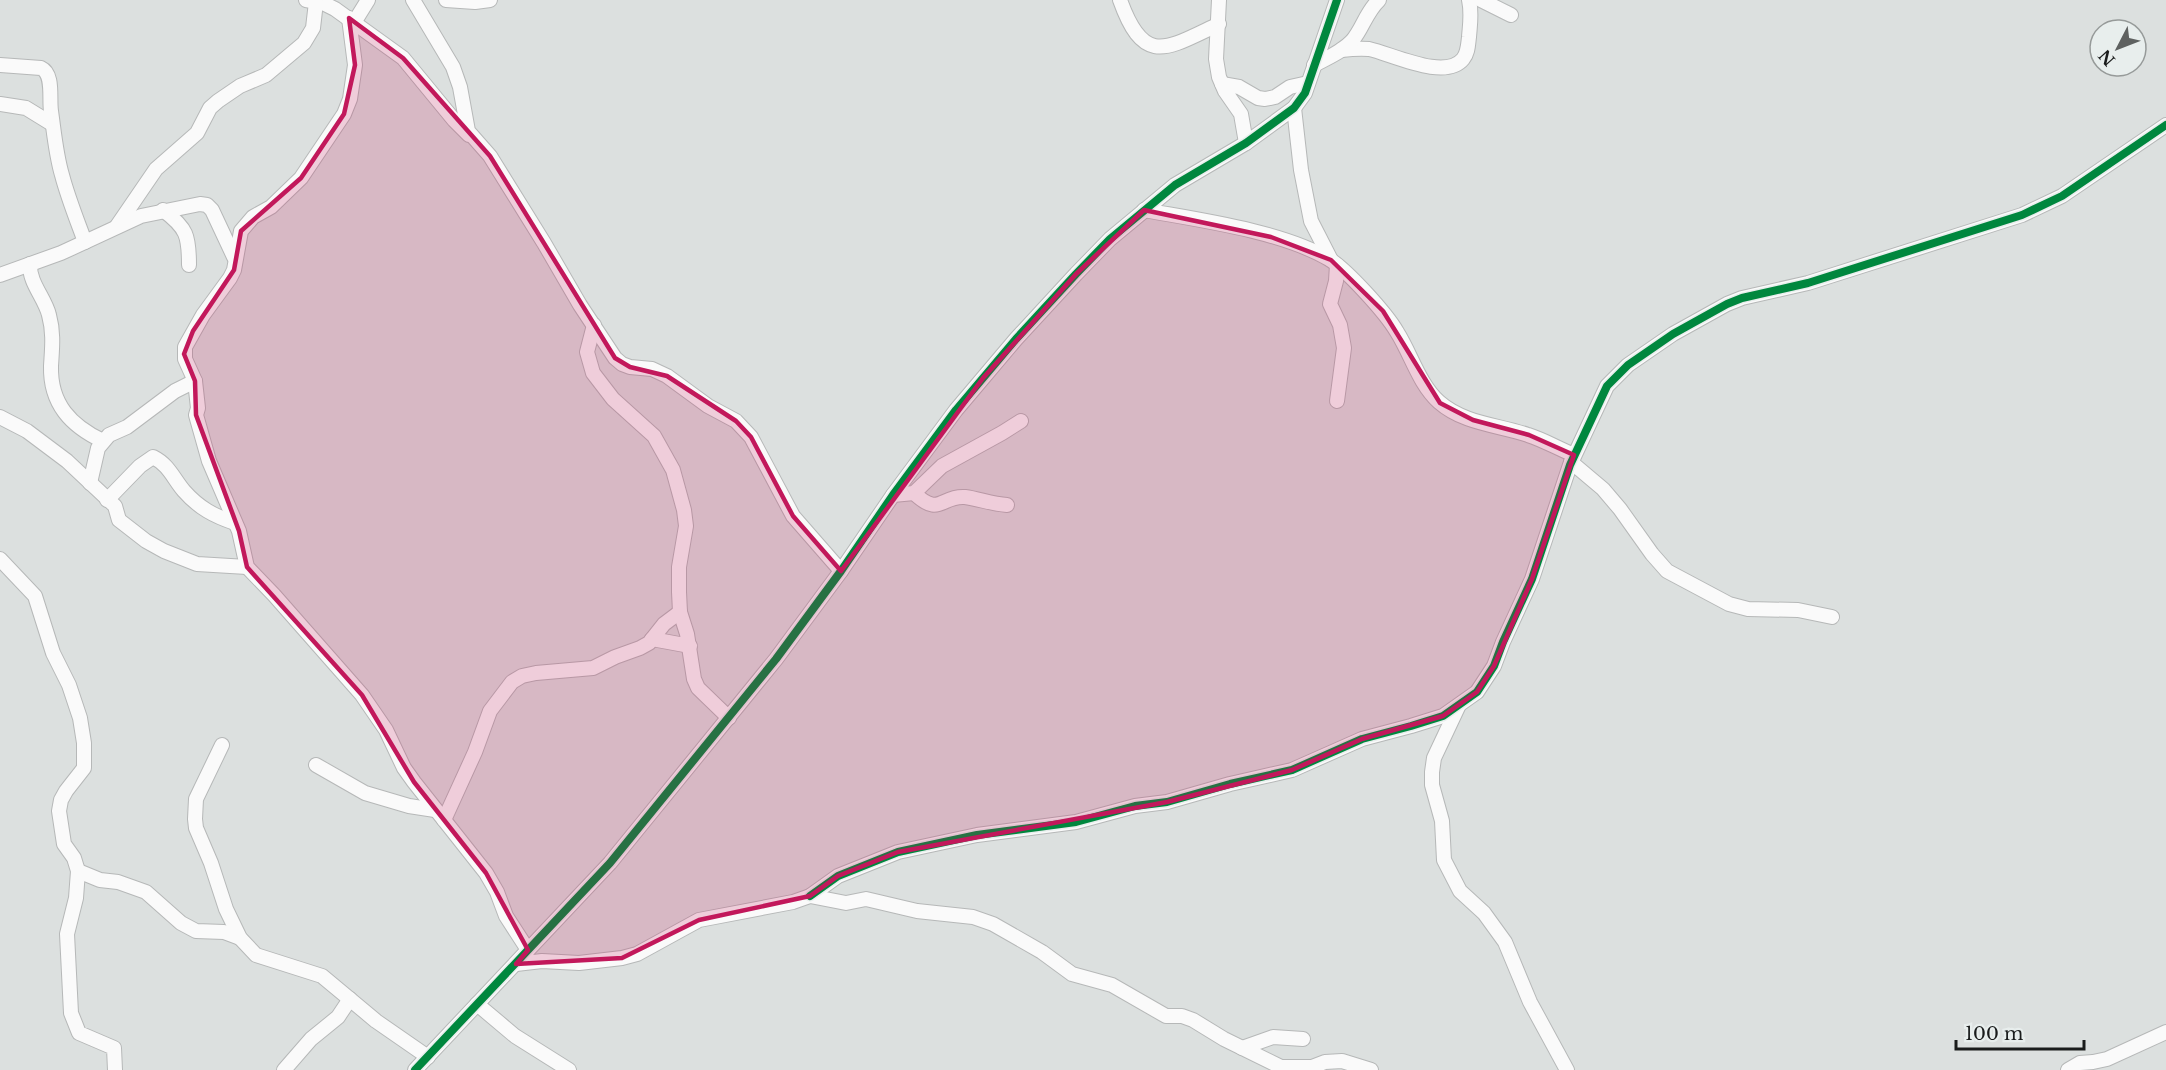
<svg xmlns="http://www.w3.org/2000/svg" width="2166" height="1070" font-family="'Libre Baskerville',serif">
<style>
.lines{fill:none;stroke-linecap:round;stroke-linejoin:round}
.minor-casing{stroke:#b6b8b8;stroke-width:16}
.minor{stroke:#fafafa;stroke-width:14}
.cycleway-casing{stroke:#e8eeed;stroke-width:11}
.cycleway{stroke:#00873e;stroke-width:8}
.marked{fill:#c2185b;fill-opacity:0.2;stroke:#c2185b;stroke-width:4.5;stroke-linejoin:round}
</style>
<rect width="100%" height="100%" fill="#dce0df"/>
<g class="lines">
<defs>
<g id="minor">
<path d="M 306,0 L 323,3 L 335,9 L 403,58 L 454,120 L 469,135"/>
<path d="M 413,0 L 453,67 L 460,87 L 468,131 L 490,156 L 544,243 L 580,305 L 615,358 L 622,364 L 630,367 L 652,369 L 667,376 L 708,406 L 736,421 L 751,437 L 793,516 L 841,571"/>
<path d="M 446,0 L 475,2 L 490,0"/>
<path d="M 1120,0 C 1144,67 1166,49 1219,24"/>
<path d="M 1219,0 L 1216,59 L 1219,77 L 1225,91 L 1241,114 L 1246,143"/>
<path d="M 1481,0 L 1511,15"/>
<path d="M 349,18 L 355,65 L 350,99 L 344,114 L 301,178 L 271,207 L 253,217 L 241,231 L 234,270 L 230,278 L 203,315 L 185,347 L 185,359 L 195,381 L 198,408 L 196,415 L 209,461 L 239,531 L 247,567 L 274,595 L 362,695 L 386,730 L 404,768 L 414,782 L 486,873 L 497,892 L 506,916 L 528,950"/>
<path d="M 355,21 L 368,0"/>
<path d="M 1341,50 C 1350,49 1360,48 1369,49 C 1392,54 1445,81 1463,59 C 1468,53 1468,45 1469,37 C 1470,24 1472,13 1469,0"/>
<path d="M 0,65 L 41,68 C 54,74 49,98 51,111 C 54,132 56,155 62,175 C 68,198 77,220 85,242"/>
<path d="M 1314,65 C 1327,58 1342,52 1352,41 C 1363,28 1366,12 1379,0"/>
<path d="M 1222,84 L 1239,87 L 1258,98 L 1265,99 L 1275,97 L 1290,87 L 1308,83"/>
<path d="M 0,104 L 26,108 L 52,124"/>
<path d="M 1294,108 L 1301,170 L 1311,221 L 1331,260"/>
<path d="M 163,210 C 187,228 189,236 189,265"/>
<path d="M 1144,210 C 1199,220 1281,231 1329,259 C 1347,270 1386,313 1397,332 C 1411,354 1419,384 1439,402 C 1464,424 1499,425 1528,435 C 1544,440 1559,449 1574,455"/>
<path d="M 117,226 L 156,169 L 197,133 L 210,108 L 218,101 L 240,86 L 266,75 L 304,43 L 313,28 L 316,2"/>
<path d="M 30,264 C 29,283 45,298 49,315 C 54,333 52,349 51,366 C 50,404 71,426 103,441"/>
<path d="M 1337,265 L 1336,281 L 1330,304 L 1340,325 L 1344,348 L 1337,401"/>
<path d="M 0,275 L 61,253 L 141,216 L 200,204 L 207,205 L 212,210 L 234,257"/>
<path d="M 594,325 L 587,352 L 593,373 L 613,399 L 654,436 L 673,470 L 684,510 L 686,526 L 679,567 L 679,592 L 680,612 L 687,634 L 694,679 L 698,688 L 729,718"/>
<path d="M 0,417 L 27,431 L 67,461 L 115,506 L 119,520 L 146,541 L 164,551 L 197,564 L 247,567"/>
<path d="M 1571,462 L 1603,489 L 1620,509 L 1652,554 L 1667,571 L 1729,604 L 1748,609 L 1798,610 L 1832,617"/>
<path d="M 90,483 L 98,448 L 109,435 L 127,427 L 175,391 L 195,381"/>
<path d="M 914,493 C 940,518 941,495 965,497 C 979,499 992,504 1007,505"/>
<path d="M 893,495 L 914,493 L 942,466 L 1002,433 L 1021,421"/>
<path d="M 107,500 L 140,466 L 153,457 C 169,465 173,478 184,491 C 199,508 214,516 235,523"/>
<path d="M 0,559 L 35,596 L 53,653 L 69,685 L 80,718 L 84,743 L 84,768 L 66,791 L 61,800 L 59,811 L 64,844 L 74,858 L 78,871 L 76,898 L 67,934 L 71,1013 L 79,1033 L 114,1048 L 115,1070"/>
<path d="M 652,639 L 690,646"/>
<path d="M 1458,707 L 1434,758 L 1432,772 L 1432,785 L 1442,821 L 1444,860 L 1460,891 L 1484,913 L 1505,942 L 1530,1002 L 1567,1070"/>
<path d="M 222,745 L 196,799 L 195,819 L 196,828 L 211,863 L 226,909 L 240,938 L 256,955 L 322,976 L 376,1021 L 428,1057"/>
<path d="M 316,765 L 365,793 L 409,806 L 435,810"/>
<path d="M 444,820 L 475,752 L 490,711 L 512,682 L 522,676 L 536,673 L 593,668 L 615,657 L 640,648 L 649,643 L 664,624 L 680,612"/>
<path d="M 78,871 L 100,880 L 118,882 L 146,892 L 181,923 L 196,931 L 224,932 L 240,938"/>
<path d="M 810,896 L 838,876 L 898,852 L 977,835 L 1076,822 L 1135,806 L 1167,802 L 1230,784 L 1292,770 L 1362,739 L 1411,726 L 1443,716 L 1477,692 L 1494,666 L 1503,642 L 1532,579 L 1570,465 L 1607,386 L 1628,365 L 1673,334 L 1727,304 L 1742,298 L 1808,283 L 2022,215 L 2062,196 L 2166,125"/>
<path d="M 516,964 L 542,961 L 579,963 L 622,958 L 637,954 L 699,920 L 793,902 L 810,896 L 846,903 L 866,899 L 917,911 L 973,917 L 993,924 L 1042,952 L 1072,974 L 1112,985 L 1166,1016 L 1182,1016 L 1193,1020 L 1224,1039 L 1281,1067 L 1312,1067 L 1325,1062 L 1342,1061 L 1371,1070"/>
<path d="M 477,1004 L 515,1036 L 569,1070"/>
<path d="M 1242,1048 L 1273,1037 L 1303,1039"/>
<path d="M 284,1070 L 311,1039 L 338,1017 L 350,999"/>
<path d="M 415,1070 L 610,863 L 776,659 L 841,571 L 893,495 L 956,410 L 1016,339 L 1076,274 L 1110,239 L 1175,185 L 1246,143 L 1294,108 L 1305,93 L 1337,0"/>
<path d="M 2068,1070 L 2080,1063 L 2093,1062 L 2107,1059 L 2166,1032"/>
</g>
</defs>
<use href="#minor" class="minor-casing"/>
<use href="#minor" class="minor"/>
<defs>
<g id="cycleway">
<path d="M 810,896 L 838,876 L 898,852 L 977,835 L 1076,822 L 1135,806 L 1167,802 L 1230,784 L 1292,770 L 1362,739 L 1411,726 L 1443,716 L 1477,692 L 1494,666 L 1503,642 L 1532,579 L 1570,465 L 1607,386 L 1628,365 L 1673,334 L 1727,304 L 1742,298 L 1808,283 L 2022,215 L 2062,196 L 2166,125"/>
<path d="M 415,1070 L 610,863 L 776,659 L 841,571 L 893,495 L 956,410 L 1016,339 L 1076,274 L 1110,239 L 1175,185 L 1246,143 L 1294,108 L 1305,93 L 1337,0"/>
</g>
</defs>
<use href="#cycleway" class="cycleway-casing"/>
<use href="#cycleway" class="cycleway"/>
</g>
<path class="marked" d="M 349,18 L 403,58 L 490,156 L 615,358 L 630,367 L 667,376 L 736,421 L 751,437 L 793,516 L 841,571 L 983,378 L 1076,274 L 1144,210 L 1271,237 L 1331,260 L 1383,311 L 1440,403 L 1473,420 L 1529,435 L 1574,455 L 1532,579 L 1494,666 L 1477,692 L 1443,716 L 1362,739 L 1292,770 L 1167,802 L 898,852 L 838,876 L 810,896 L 699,920 L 622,958 L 516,964 L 528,950 L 486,873 L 414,782 L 362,695 L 247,567 L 239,531 L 196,415 L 195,381 L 184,354 L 193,331 L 234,270 L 241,231 L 301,178 L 344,114 L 355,65 Z"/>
<g transform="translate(2118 48) rotate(228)"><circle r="28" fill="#e8eeed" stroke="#969a99" stroke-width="1.5"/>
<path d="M0-4.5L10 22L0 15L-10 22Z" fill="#5e6160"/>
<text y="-9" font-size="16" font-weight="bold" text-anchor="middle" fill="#1a1c1c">N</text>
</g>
<path d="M1956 1040v9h128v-9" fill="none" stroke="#1a1c1c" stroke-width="3"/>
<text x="1965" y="1040" font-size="18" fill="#1a1c1c" stroke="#e8eeed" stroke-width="4.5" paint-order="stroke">100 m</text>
</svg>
